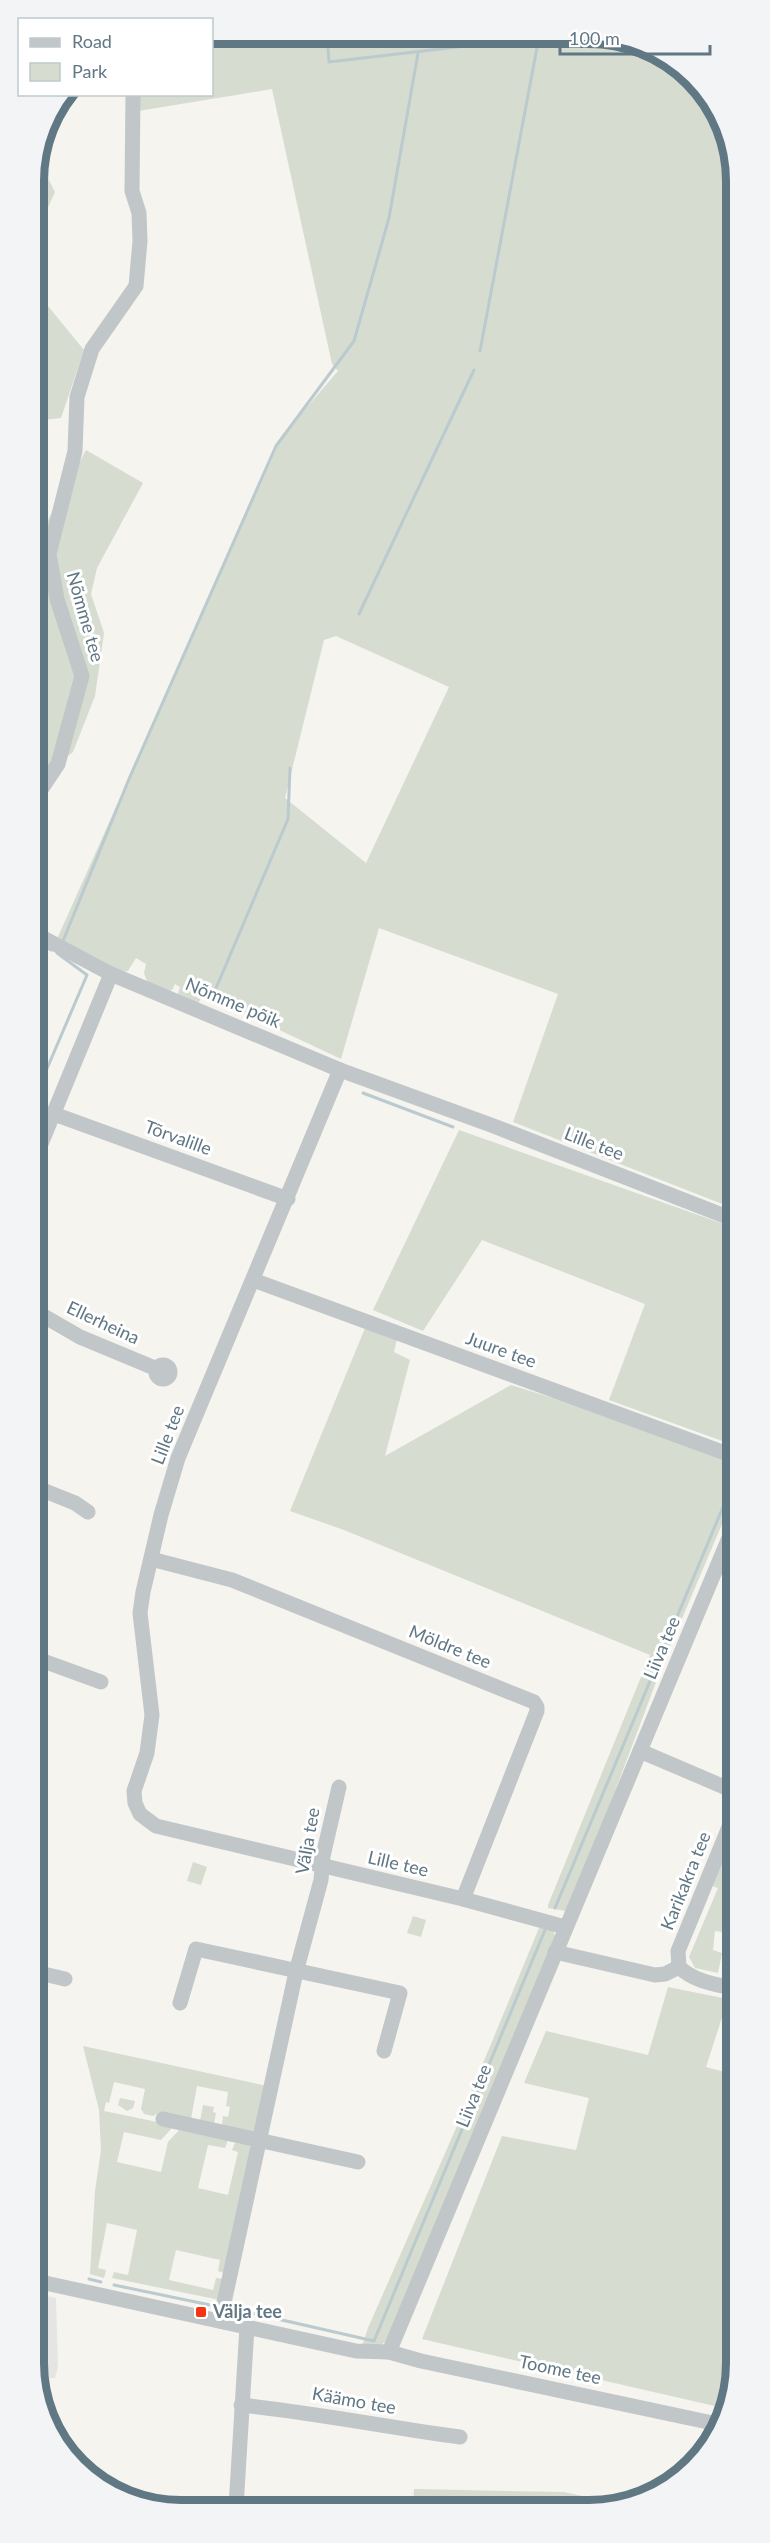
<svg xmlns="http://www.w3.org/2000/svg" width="770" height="2543" font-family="Lato,sans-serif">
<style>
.built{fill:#e5e6e3}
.green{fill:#d6dcd0;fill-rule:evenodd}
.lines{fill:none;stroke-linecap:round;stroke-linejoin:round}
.stream{stroke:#bbcace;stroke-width:3}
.minor{stroke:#c1c6c9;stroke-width:15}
.poi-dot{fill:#f33311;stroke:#fff;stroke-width:2}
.labels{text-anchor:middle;stroke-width:6;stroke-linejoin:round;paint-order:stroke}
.street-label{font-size:18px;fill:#607784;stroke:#fff}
.poi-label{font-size:18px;font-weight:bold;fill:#607784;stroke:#fff;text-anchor:start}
.rim{fill:none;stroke:#607784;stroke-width:8}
</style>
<rect width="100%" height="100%" fill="#f5f4ef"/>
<path class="built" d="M 36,2294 L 56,2298 L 58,2367 L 55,2378 L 49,2378 L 49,2392 L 36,2391 Z"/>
<g class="green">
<path d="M 212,33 L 619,36 L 694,76 L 734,152 L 735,1209 L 513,1122 L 558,994 L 379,928 L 341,1059 L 203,994 L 198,1004 L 178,994 L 180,987 L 175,984 L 172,990 L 167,992 L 148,984 L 144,973 L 146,964 L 136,958 L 128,971 L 119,972 L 57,939 L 282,436 L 338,371 L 332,364 L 272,89 L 138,111 L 138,95 L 212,94 ZM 336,636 L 449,687 L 366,863 L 285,798 L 324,640 Z"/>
<path d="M 37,157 L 55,192 L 40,225 L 43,300 L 84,350 L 61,418 L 34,421 L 33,171 Z"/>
<path d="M 86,450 L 143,483 L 97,568 L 91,594 L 104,633 L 95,696 L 73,752 L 34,782 L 34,546 Z"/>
<path d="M 459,1130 L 735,1228 L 736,1446 L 609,1400 L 645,1304 L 482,1240 L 423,1331 L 373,1310 Z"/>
<path d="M 365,1328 L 397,1339 L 394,1352 L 410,1360 L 385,1456 L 511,1385 L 604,1414 L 736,1463 L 736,1491 L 664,1661 L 603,1823 L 566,1911 L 548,1908 L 548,1905 L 650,1655 L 344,1530 L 290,1511 Z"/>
<path d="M 736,1826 L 736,1932 L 733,1945 L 730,1945 L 731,1939 L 722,1937 L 723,1932 L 715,1931 L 713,1950 L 722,1953 L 718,1973 L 695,1968 L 689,1957 L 718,1888 L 712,1886 Z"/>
<path d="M 193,1862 L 207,1867 L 201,1885 L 187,1881 Z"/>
<path d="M 413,1916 L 426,1920 L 421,1937 L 407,1933 Z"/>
<path d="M 543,1925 L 553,1928 L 555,1937 L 388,2340 L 376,2348 L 362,2346 L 368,2328 L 457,2126 L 539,1928 Z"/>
<path d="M 668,1987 L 728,1999 L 706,2067 L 736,2075 L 737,2372 L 728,2409 L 422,2339 L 502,2136 L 576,2150 L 589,2098 L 524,2083 L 546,2031 L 648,2055 Z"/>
<path d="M 83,2046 L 267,2086 L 258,2133 L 222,2125 L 223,2116 L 228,2117 L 230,2107 L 226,2106 L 228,2092 L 197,2086 L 191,2119 L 159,2113 L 153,2116 L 144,2114 L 141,2109 L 145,2089 L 114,2082 L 109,2103 L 106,2102 L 104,2111 L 162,2123 L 172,2128 L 161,2140 L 124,2132 L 117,2162 L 161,2172 L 168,2142 L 179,2130 L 228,2140 L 225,2148 L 208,2145 L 198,2188 L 228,2195 L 238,2152 L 232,2150 L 235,2143 L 248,2144 L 252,2150 L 224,2273 L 218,2271 L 220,2260 L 176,2250 L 169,2280 L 213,2290 L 216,2278 L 224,2279 L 220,2300 L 112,2278 L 114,2272 L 128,2275 L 137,2230 L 107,2223 L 98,2268 L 106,2270 L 104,2278 L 90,2274 L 95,2191 L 101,2150 L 99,2110 Z"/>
<path d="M 120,2098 L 135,2101 L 133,2108 L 127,2111 L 118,2105 Z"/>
<path d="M 203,2105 L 214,2107 L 213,2112 L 216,2113 L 214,2124 L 200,2121 Z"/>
<path d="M 414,2489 L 564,2492 L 623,2505 L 618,2507 L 413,2507 Z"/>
</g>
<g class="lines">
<g class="stream">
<path d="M 327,34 L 329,62 L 500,42"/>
<path d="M 518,40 L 552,35"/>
<path d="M 480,351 L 539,37"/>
<path d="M 359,614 L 474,370"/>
<path d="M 63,941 L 129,779 L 276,446 L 354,341 L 389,218 L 418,53"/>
<path d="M 34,942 L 51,950"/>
<path d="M 211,1000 L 288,819 L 290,768"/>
<path d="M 363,1093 L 453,1127"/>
<path d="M 34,1099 L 87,975 L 57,953"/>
<path d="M 555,1908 L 736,1476"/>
<path d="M 89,2279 L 101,2282"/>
<path d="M 114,2285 L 215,2306"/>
<path d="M 238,2310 L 374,2341 L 545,1930"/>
</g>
<g class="minor">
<path d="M 34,800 L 58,764 L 82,676 L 57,599 L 49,554 L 75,451 L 77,397 L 92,349 L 136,286 L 140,241 L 139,213 L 132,191 L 133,94"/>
<path d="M 34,933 L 111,974 L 34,1161"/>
<path d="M 111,974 L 340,1070 L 491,1125 L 735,1220"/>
<path d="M 340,1070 L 178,1458 L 161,1515 L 143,1592 L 140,1613 L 152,1715 L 147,1753 L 134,1791 L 135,1803 L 140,1814 L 156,1826 L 463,1899 L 565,1927"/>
<path d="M 54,1114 L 288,1199"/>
<path d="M 253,1280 L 736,1457"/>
<path d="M 35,1311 L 80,1337 L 157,1369"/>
<circle cx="163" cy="1372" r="7"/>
<path d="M 35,1487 L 75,1503 L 88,1512"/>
<path d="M 151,1559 L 232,1580 L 534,1702 L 537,1707 L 537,1711 L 463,1899"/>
<path d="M 35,1658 L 101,1682"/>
<path d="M 640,1751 L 736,1792"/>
<path d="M 555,1952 L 655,1975 L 665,1974 L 679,1967 C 695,1982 715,1984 736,1989"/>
<path d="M 679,1967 L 678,1951 L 736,1810"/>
<path d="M 35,1972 L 65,1979"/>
<path d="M 180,2003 L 196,1949 L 400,1993 L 384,2051"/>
<path d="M 163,2119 L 358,2162"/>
<path d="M 36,2281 L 356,2351 L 389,2352 L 421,2361 L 722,2425"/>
<path d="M 220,2321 L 296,1972 L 321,1880 L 323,1856 L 339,1787"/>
<path d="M 389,2352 L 736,1521"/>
<path d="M 241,2405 C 315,2413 387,2427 460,2437"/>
<path d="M 236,2507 L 247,2327"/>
</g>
</g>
<rect class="poi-dot" x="195" y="2306" width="12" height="12" rx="3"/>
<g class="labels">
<g class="street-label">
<text transform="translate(85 617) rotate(74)" y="6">Nõmme tee</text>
<text transform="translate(233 1003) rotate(23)" y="6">Nõmme põik</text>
<text transform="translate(178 1138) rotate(20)" y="6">Tõrvalille</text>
<text transform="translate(594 1144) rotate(21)" y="6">Lille tee</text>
<text transform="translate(103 1323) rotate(25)" y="6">Ellerheina</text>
<text transform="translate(501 1350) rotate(20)" y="6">Juure tee</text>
<text transform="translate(168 1435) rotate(-69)" y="6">Lille tee</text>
<text transform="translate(450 1647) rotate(22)" y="6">Möldre tee</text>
<text transform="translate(662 1648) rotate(-67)" y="6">Liiva tee</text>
<text transform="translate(308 1841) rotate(-80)" y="6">Välja tee</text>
<text transform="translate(398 1864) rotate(13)" y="6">Lille tee</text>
<text transform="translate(686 1881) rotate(-68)" y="6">Karikakra tee</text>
<text transform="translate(474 2096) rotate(-68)" y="6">Liiva tee</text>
<text transform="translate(560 2370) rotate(12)" y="6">Toome tee</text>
<text transform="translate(354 2401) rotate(10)" y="6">Käämo tee</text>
</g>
<g class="poi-label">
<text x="213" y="2318">Välja tee</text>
</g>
</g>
<path d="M0 0H770V2543H0ZM181 44H589A137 137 0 0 1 726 181V2363A137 137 0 0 1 589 2500H181A137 137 0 0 1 44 2363V181A137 137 0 0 1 181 44Z" fill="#f2f4f5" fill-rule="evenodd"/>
<path class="rim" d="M181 44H589A137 137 0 0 1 726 181V2363A137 137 0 0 1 589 2500H181A137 137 0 0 1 44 2363V181A137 137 0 0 1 181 44Z"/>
<rect x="18" y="18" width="195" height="78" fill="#ffffff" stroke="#bfc9ce" stroke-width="1.5"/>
<rect x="30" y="38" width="30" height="9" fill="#c1c6c9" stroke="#bfc9ce" stroke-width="1.5"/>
<text x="72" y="48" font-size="18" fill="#607784">Road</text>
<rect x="30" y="63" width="30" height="18" fill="#d6dcd0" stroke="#bfc9ce" stroke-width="1.5"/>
<text x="72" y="78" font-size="18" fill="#607784">Park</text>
<path d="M560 45v9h150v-9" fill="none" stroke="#607784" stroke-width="3"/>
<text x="569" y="45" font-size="18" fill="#607784" stroke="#ffffff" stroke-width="4.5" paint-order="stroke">100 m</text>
</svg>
